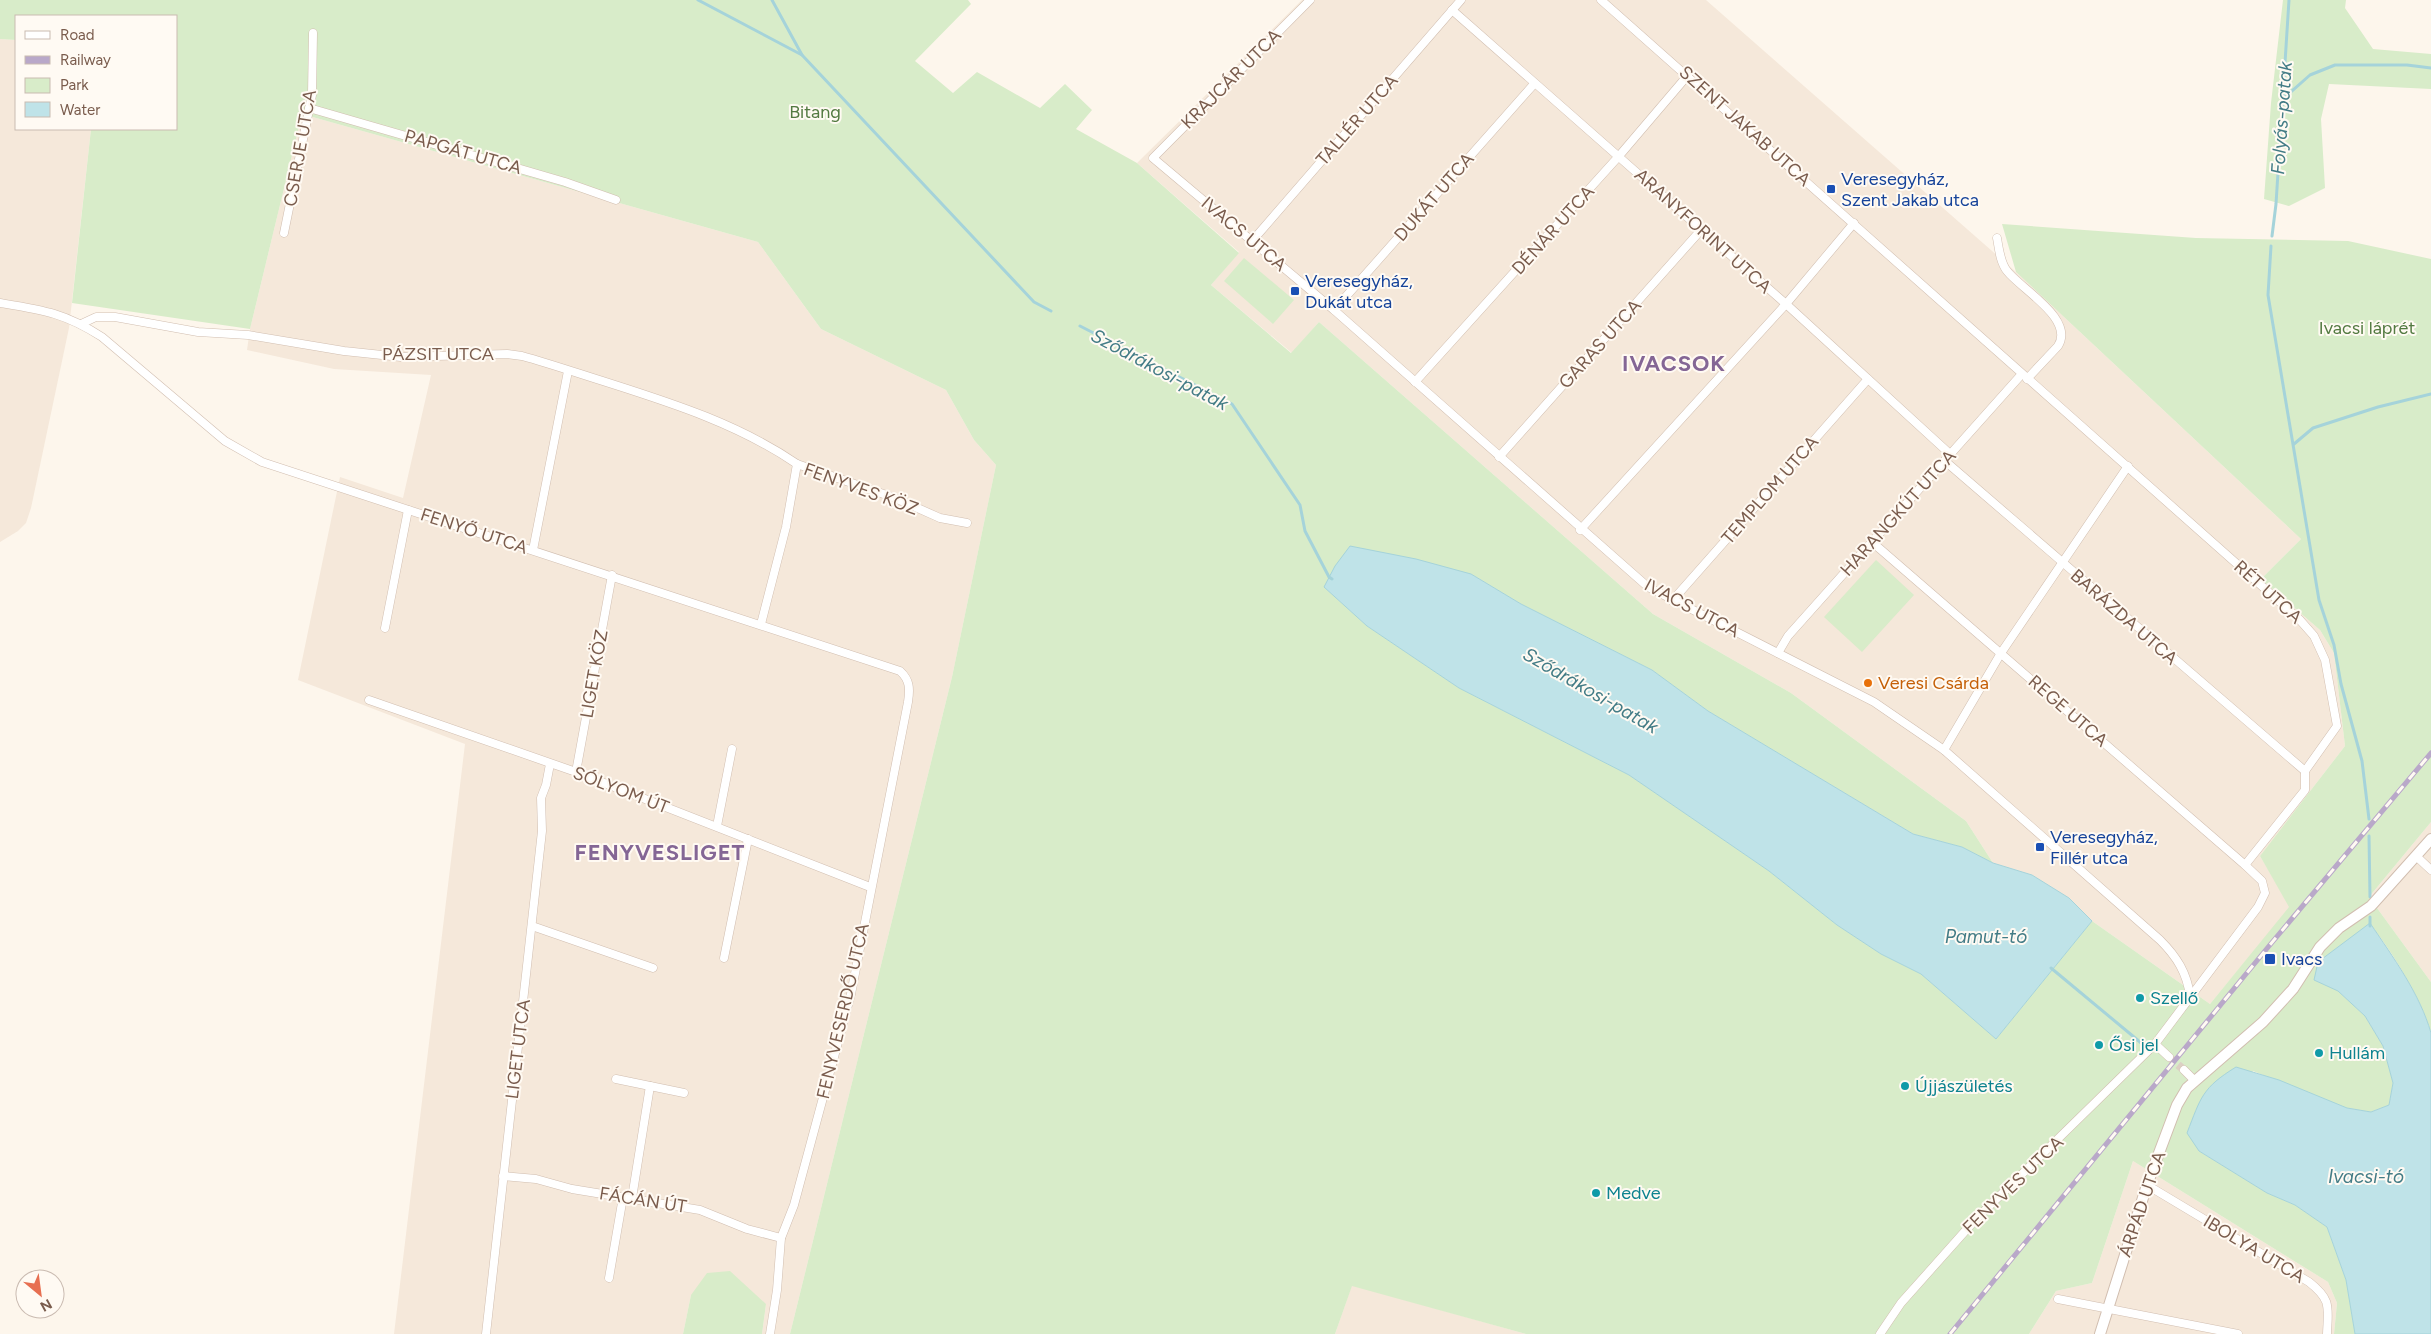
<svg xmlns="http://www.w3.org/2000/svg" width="2431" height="1334" font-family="Figtree,sans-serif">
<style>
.residential{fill:#f5e8da}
.green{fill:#d8ecc9}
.water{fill:#bfe3e8;stroke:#a5d3da}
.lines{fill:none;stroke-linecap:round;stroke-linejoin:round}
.stream{stroke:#a5d3da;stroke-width:3}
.minor-tunnel{stroke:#dcd0c4;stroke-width:8;stroke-dasharray:8 4;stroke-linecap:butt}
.minor-casing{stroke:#d1beb0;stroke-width:9}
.tertiary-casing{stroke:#d1beb0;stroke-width:12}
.minor{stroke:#fff;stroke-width:8}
.tertiary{stroke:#fff;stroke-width:10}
.rail-casing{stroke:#b9a8c9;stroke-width:5}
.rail{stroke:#fffaf3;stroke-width:3;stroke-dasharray:9;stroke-linecap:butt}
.transit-dot{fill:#1a4fb4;stroke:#fffaf3;stroke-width:2}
.food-dot{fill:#e8710a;stroke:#fffaf3;stroke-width:2}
.culture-dot{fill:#0f9aa8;stroke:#fffaf3;stroke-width:2}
.labels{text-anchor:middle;stroke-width:4;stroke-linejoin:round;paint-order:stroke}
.street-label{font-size:18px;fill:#7a5c4d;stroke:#fffaf3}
.park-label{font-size:18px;fill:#537a41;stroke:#fffaf3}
.transit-label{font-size:18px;fill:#164399;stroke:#fffaf3;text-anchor:start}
.food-label{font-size:18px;fill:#c56008;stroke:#fffaf3;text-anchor:start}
.culture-label{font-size:18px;fill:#0d838f;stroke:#fffaf3;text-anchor:start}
.water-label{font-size:19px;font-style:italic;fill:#437c86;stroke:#fffaf3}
.district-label{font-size:22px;font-weight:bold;letter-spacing:1px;fill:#846695;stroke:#fffaf3}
</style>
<rect width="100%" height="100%" fill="#fdf6ec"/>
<g class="residential">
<path d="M 1302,0 L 1706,0 L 2016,272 L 2301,539 L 2261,579 L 2320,630 L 2334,653 L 2345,746 L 2260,856 L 2290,907 L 2210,1004 L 2092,921 L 2068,898 L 2032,875 L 1993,863 L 1966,821 L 1791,693 L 1653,614 L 1319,322 L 1292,353 L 1211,285 L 1239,252 L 1137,163 Z"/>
<path d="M 0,39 L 16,40 L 16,129 L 91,129 L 69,328 L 31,508 L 26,523 L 18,531 L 0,542 Z"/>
<path d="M 302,114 L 758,242 L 821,329 L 946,390 L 974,440 L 996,465 L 952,677 L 790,1334 L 762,1334 L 766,1304 L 691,1295 L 683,1334 L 394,1334 L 465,744 L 298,680 L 340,477 L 403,498 L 431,375 L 334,369 L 247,350 L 250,329 Z"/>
<path d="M 2431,822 L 2431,982 L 2369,897 Z"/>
<path d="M 2133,1161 L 2328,1282 L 2337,1303 L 2334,1334 L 2029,1334 L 2056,1291 L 2092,1283 Z"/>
<path d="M 1352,1285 L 1526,1334 L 1335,1334 Z"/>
</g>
<g class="green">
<path d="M 0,0 L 968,0 L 971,4 L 915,61 L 953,93 L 977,72 L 1040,108 L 1065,84 L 1092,110 L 1076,129 L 1137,163 L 1239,253 L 1211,285 L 1291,353 L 1319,322 L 1653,614 L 1791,693 L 1966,821 L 1993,863 L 1962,847 L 1913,834 L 1708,711 L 1652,670 L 1521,604 L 1471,574 L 1324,587 L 1367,626 L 1459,688 L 1629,775 L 1769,871 L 1837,925 L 1881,954 L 1921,974 L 1996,1039 L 2092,921 L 2210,1004 L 2289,907 L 2260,856 L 2345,746 L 2334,653 L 2320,630 L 2261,579 L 2301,539 L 2016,272 L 2002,224 L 2196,238 L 2348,241 L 2431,259 L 2431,822 L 2369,897 L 2431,982 L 2431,1033 C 2422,1000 2392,951 2370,924 L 2318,962 L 2338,991 L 2365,1016 L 2383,1046 L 2393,1083 L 2389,1105 L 2371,1112 L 2346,1108 L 2253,1071 L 2199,1151 L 2267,1193 L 2295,1205 L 2327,1227 L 2346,1280 L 2355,1334 L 2334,1334 L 2337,1303 L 2328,1282 L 2133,1161 L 2092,1283 L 2056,1291 L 2029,1334 L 1526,1334 L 1352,1286 L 1335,1334 L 790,1334 L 952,677 L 996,465 L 974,440 L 946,390 L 821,329 L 758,242 L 302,114 L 250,329 L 72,303 L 91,129 L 176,129 L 176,16 L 16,16 L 16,40 L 0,39 Z"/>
<path d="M 2283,0 L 2346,0 L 2345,8 L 2373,49 L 2431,54 L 2431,89 L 2329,84 L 2321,119 L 2325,188 L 2289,206 L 2264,199 L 2271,103 Z"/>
<path d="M 1244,258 L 1294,300 L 1273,324 L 1224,281 Z"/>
<path d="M 1876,560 L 1914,595 L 1862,652 L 1824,617 Z"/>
<path d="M 730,1271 L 766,1304 L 762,1334 L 683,1334 L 691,1295 L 707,1273 Z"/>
</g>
<g class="water">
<path d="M 1350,546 L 1416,559 L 1471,574 L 1521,604 L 1652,670 L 1708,711 L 1913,834 L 1962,847 L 1993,863 L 2032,875 L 2069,898 L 2092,921 L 1996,1039 L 1921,974 L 1881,954 L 1837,925 L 1769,871 L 1629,775 L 1459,688 L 1367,626 L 1324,587 L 1335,566 Z"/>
<path d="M 2370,923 C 2393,957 2420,994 2431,1033 L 2431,1334 L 2355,1334 L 2346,1280 L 2327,1227 L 2295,1205 L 2267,1193 L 2199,1151 L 2187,1133 C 2201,1097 2202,1088 2236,1067 L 2279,1080 L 2347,1108 L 2371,1112 L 2389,1105 L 2393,1083 L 2383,1046 L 2365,1016 L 2338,991 L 2314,980 L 2318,962 Z"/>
</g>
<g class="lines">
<g class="stream">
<path d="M 698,0 L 802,55"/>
<path d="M 772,0 L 802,55 L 1034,302 L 1051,311"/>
<path d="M 2283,99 L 2310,75 L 2335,65 L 2407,65 L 2431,68"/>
<path d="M 2272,236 L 2276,204 L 2289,0"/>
<path d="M 2271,246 L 2268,295 L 2319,600 L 2334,645 L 2341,684 L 2362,761 L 2369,819"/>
<path d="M 1080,326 L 1232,404 L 1300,505 L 1305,531 L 1329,577 L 1332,579"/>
<path d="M 2294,444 L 2313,428 L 2378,407 L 2431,394"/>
<path d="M 2369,836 L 2370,897"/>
<path d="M 2370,926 L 2370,917"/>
<path d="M 2051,968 L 2146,1047"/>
</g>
<path class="minor-tunnel" d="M 2169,1057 L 2184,1070"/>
<defs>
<g id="minor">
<path d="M 1310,0 L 1153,158 L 1334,310 L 1648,587 L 1874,702 L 1944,750 L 2160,940 C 2177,957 2187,973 2190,996"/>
<path d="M 1601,0 L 2299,619 L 2314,636 L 2325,660 L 2337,726 L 2305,771 L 2305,790 L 2245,865"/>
<path d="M 1452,10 L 1786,304 L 1950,454"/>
<path d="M 309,108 L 565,182 L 616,200"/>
<path d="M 284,233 L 312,95 L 313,33"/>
<path d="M 1997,238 C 1999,249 2000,262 2007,271 C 2022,290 2075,319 2058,346 L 2027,379"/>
<path d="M 1253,240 L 1461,0"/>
<path d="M 0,303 C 43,310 65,313 102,337 L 225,441 L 262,462 L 900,671 C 910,680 910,689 908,702 L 851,994 L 794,1205 L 781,1238 L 777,1290 L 770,1334"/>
<path d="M 1334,310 L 1534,84"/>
<path d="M 81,324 L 96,317 L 115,317 L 198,332 L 248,335 L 344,351 L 401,357 L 507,354 L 522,356 C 551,364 580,374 609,383 C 675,404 740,425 797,464"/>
<path d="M 1415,382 L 1619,156 L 1688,75"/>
<path d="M 1499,457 L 1701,230"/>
<path d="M 1945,461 L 2305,771"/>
<path d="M 1580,530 L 1786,304 L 1854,223"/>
<path d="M 1872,542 L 2245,865 L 2262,881 L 2265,893 L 2258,907 L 2155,1044 L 1975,1220 L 1901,1303 L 1880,1334"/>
<path d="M 533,550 L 568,371"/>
<path d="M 1672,601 L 1868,379"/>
<path d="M 761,624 L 786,527 L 797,464 L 895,498 L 940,518 L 967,523"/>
<path d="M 385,628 L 408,510"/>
<path d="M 1778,653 L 1788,636 L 2021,375"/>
<path d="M 369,700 L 576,772 L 870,887"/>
<path d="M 1944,750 L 2001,653 L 2128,466"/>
<path d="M 576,772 L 612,575"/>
<path d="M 717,826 L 732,749"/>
<path d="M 2416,856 L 2431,870"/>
<path d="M 532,926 L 653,968"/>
<path d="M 724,958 L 748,839"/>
<path d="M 2155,1044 L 2169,1057"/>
<path d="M 2184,1070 L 2194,1080"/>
<path d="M 616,1079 L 684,1093"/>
<path d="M 503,1176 L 536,1179 L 572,1189 L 700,1210 L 747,1229 L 781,1238"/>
<path d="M 2147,1185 L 2309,1282 C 2332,1300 2328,1307 2327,1334"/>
<path d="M 632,1198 L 650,1086"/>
<path d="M 609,1278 L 623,1197"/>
<path d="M 2058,1299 L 2238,1334"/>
<path d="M 486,1334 L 542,831 L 541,798 L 546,785 L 550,764"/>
</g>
<path id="tertiary" d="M 2100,1334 L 2147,1185 L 2177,1105 L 2187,1088 L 2263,1022 L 2293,989 L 2320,947 L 2339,928 L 2371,906 L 2431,839"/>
</defs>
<use href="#minor" class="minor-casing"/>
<use href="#tertiary" class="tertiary-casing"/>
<use href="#minor" class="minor"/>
<use href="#tertiary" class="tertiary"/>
<defs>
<path id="rail" d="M 1950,1334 L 2269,946 L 2431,753"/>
</defs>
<use href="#rail" class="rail-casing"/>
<use href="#rail" class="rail"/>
</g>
<g class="transit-dot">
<rect x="1826" y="184" width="10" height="10" rx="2.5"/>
<rect x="1290" y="286" width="10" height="10" rx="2.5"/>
<rect x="2035" y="842" width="10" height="10" rx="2.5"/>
<rect x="2264" y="953" width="12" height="12" rx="2.5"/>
</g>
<circle class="food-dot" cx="1868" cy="683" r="5"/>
<g class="culture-dot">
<circle cx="2140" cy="998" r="5"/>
<circle cx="2099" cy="1045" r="5"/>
<circle cx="2319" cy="1053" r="5"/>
<circle cx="1905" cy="1086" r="5"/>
<circle cx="1596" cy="1193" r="5"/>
</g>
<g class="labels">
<g class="street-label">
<text transform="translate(1231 79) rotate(-45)" y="6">KRAJCÁR UTCA</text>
<text transform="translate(1357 120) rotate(-49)" y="6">TALLÉR UTCA</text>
<text transform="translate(1745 126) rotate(42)" y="6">SZENT JAKAB UTCA</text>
<text transform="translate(300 148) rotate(-80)" y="6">CSERJE UTCA</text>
<text transform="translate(463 152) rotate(16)" y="6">PAPGÁT UTCA</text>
<text transform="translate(1434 197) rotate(-49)" y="6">DUKÁT UTCA</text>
<text transform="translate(1553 230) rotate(-48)" y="6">DÉNÁR UTCA</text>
<text transform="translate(1703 231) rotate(42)" y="6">ARANYFORINT UTCA</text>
<text transform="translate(1244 234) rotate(40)" y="6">IVACS UTCA</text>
<text transform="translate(1600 344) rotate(-48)" y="6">GARAS UTCA</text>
<text x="438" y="360">PÁZSIT UTCA</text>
<text transform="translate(861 489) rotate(20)" y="6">FENYVES KÖZ</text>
<text transform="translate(1770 490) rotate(-49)" y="6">TEMPLOM UTCA</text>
<text transform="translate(1898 513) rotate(-48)" y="6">HARANGKÚT UTCA</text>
<text transform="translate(474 531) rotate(18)" y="6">FENYŐ UTCA</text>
<text transform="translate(2268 592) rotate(42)" y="6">RÉT UTCA</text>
<text transform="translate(1692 608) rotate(28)" y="6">IVACS UTCA</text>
<text transform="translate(2124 617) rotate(41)" y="6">BARÁZDA UTCA</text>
<text transform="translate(594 674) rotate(-80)" y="6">LIGET KÖZ</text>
<text transform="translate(2068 711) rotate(41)" y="6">REGE UTCA</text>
<text transform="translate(621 790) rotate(21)" y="6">SÓLYOM ÚT</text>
<text transform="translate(843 1011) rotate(-77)" y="6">FENYVESERDŐ UTCA</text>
<text transform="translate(518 1049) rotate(-83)" y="6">LIGET UTCA</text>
<text transform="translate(2013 1185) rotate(-44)" y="6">FENYVES UTCA</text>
<text transform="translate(643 1200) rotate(9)" y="6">FÁCÁN ÚT</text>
<text transform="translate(2142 1204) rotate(-71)" y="6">ÁRPÁD UTCA</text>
<text transform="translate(2254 1249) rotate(31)" y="6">IBOLYA UTCA</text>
</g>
<g class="park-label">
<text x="815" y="118">Bitang</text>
<text x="2367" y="334">Ivacsi láprét</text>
</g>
<g class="transit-label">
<text x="1841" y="185">Veresegyház,<tspan x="1841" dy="21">Szent Jakab utca</tspan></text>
<text x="1305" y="287">Veresegyház,<tspan x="1305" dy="21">Dukát utca</tspan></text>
<text x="2050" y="843">Veresegyház,<tspan x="2050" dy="21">Fillér utca</tspan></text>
<text x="2281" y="965">Ivacs</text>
</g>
<g class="food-label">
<text x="1878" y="689">Veresi Csárda</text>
</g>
<g class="culture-label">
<text x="2150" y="1004">Szellő</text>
<text x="2109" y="1051">Ősi jel</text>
<text x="2329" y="1059">Hullám</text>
<text x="1915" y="1092">Újjászületés</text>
<text x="1606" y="1199">Medve</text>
</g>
<g class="water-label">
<text transform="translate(2281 118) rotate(-86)" y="7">Folyás-patak</text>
<text transform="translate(1160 369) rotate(28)" y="7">Sződrákosi-patak</text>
<text transform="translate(1591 690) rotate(30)" y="7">Sződrákosi-patak</text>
<text x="1986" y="943">Pamut-tó</text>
<text x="2366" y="1183">Ivacsi-tó</text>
</g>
<g class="district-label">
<text x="1674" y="371">IVACSOK</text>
<text x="660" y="860">FENYVESLIGET</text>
</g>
</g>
<rect x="15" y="15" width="162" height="115" fill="#fffaf3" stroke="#cabbb1"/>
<rect x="25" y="31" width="25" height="8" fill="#ffffff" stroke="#cabbb1"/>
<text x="60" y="40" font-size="15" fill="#7a5c4d">Road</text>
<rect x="25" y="56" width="25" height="8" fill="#b9a8c9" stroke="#cabbb1"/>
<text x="60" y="65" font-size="15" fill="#7a5c4d">Railway</text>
<rect x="25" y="78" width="25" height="15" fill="#d8ecc9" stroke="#cabbb1"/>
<text x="60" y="90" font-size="15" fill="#7a5c4d">Park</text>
<rect x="25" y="102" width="25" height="15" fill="#bfe3e8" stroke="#cabbb1"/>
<text x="60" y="115" font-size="15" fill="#7a5c4d">Water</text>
<g transform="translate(40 1294) rotate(151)"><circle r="24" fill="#fffaf3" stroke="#cabbb1"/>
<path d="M0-4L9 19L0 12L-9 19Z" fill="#e76f51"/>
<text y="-8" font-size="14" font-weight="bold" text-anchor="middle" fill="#7a5c4d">N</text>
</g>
</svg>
